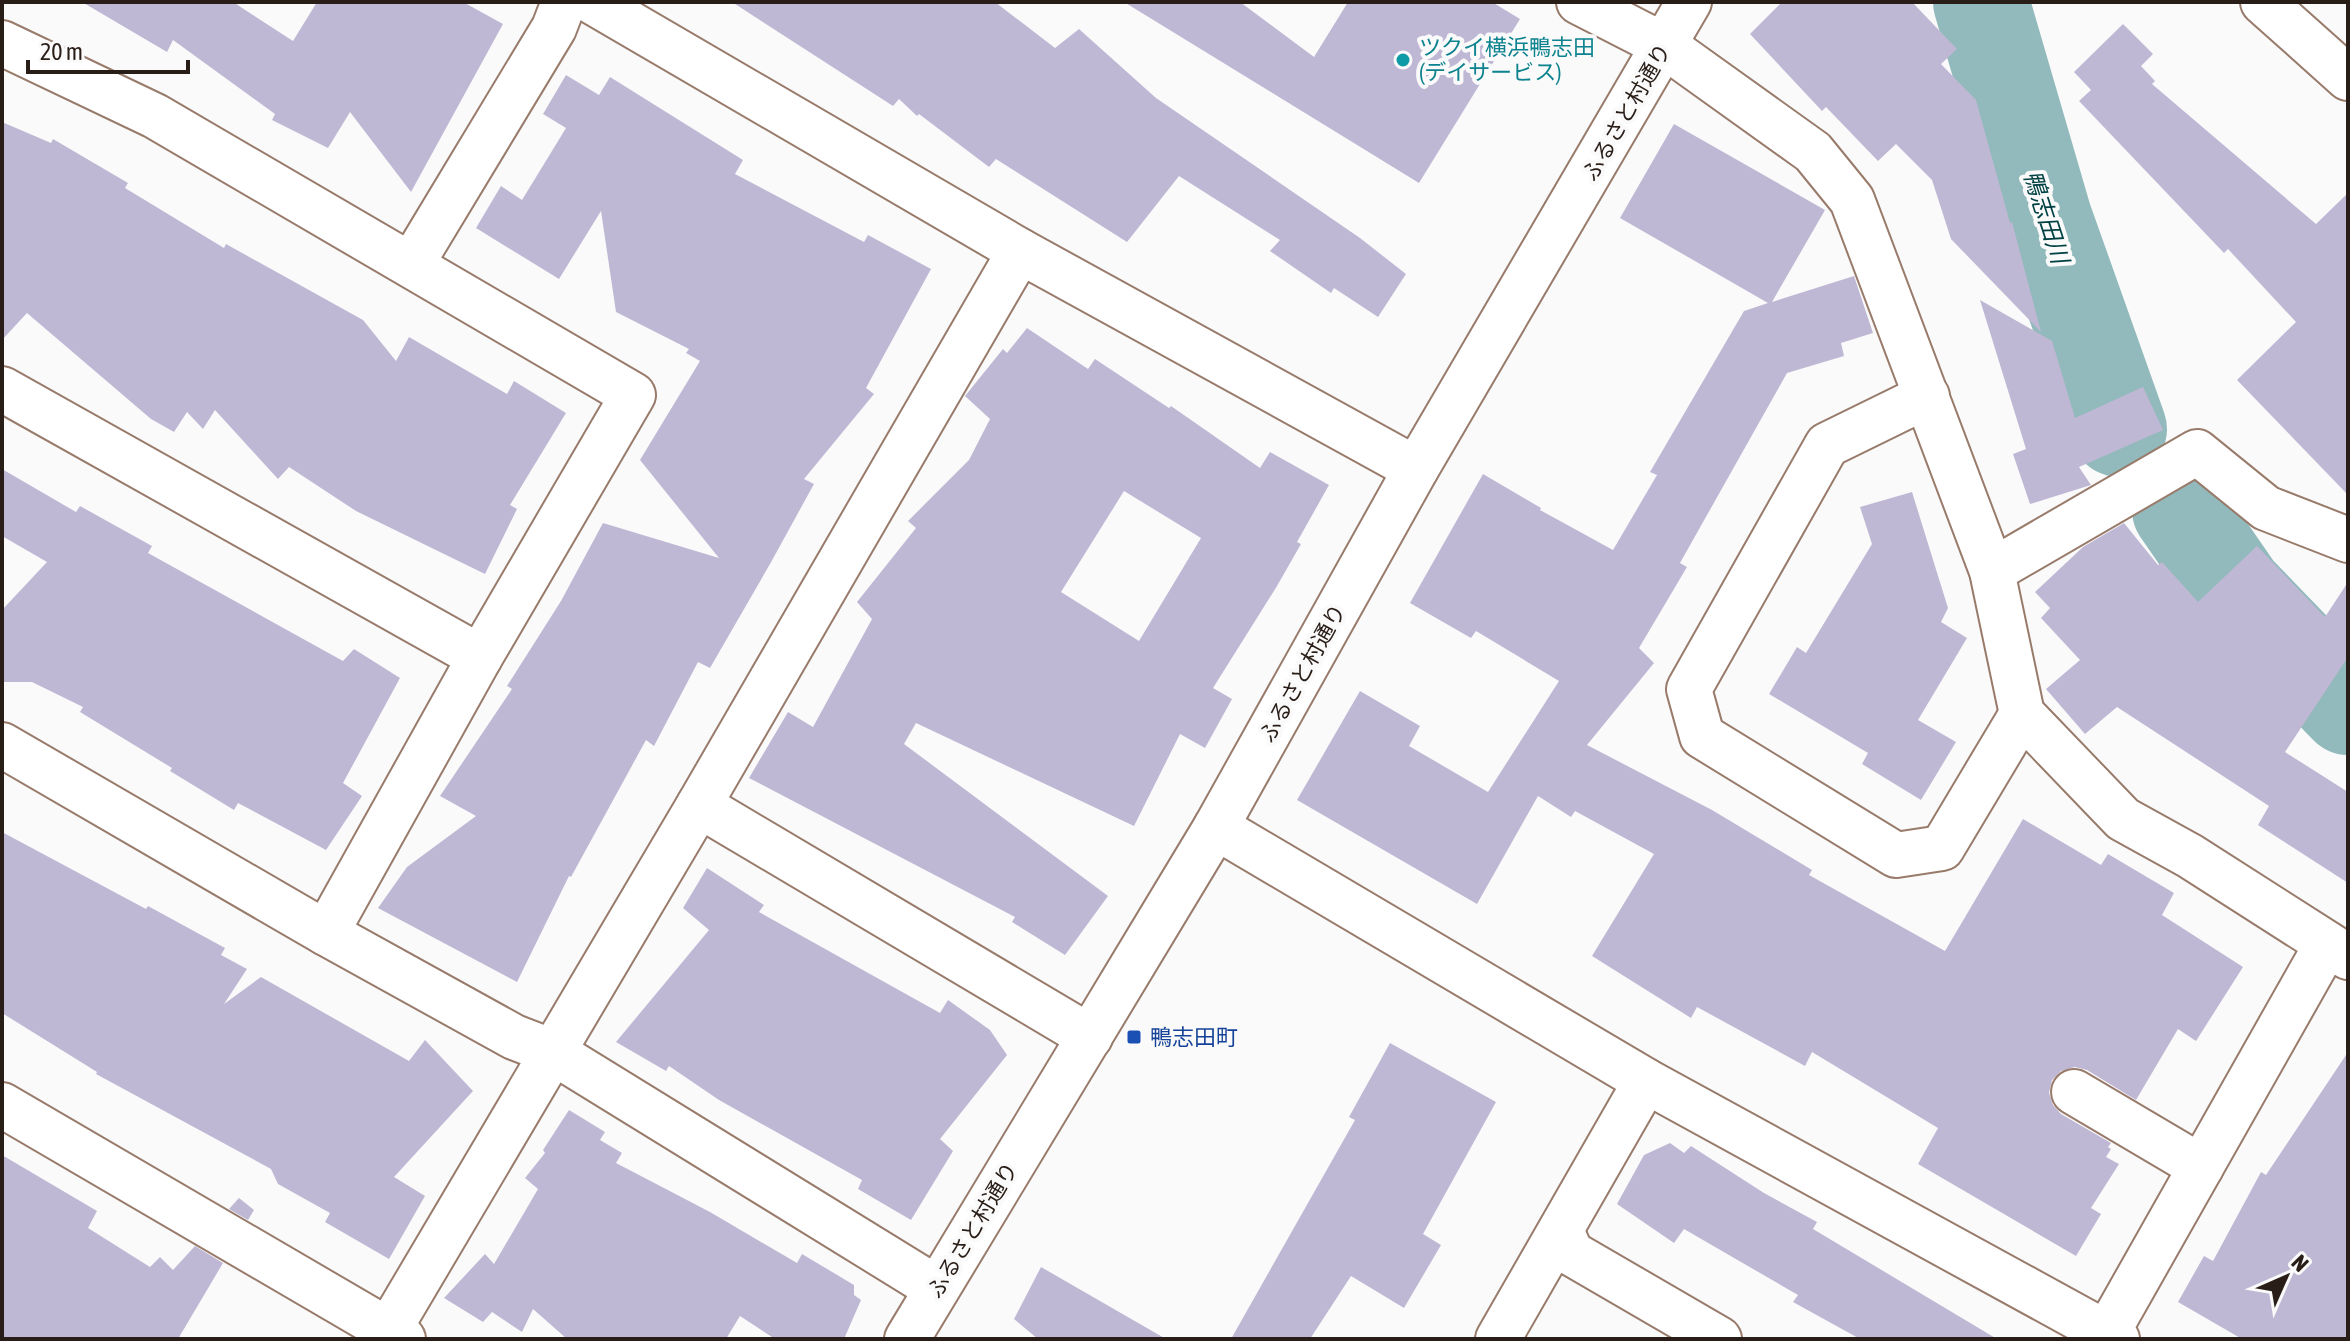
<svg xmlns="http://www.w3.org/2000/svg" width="2350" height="1341" font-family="'Asap Condensed','Noto Sans JP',sans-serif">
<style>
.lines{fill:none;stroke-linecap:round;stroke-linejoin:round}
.river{stroke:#92b9bb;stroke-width:96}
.building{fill:#bfb8d5;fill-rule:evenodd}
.minor-casing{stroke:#987b6b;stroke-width:48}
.minor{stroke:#fff;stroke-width:44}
.culture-dot{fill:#0f9aa8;stroke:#fafafa;stroke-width:3}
.transit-dot{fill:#1a4fb4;stroke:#fafafa;stroke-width:3}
.labels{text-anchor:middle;stroke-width:8;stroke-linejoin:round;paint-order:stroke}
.culture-label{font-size:22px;fill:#0d838f;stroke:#fafafa;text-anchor:start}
.street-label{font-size:22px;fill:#291d17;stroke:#fafafa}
.transit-label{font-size:22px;fill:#164399;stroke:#fafafa;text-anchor:start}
.water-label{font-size:24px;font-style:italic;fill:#024244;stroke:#fafafa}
</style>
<rect width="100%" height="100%" fill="#fafafa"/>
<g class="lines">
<g class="river">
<path d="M 1981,2 L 2044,218 L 2119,429"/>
<path d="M 2180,510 L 2236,591 L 2348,707"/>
</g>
</g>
<g class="building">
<path d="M 82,2 L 233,2 L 293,41 L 317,2 L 463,2 L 503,24 L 411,192 L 350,112 L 328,148 L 272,120 L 275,114 L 173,40 L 167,52 Z"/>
<path d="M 732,2 L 995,2 L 1055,48 L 1079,29 L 1156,98 L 1360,238 L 1406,274 L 1378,317 L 1334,288 L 1331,293 L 1270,251 L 1280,240 L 1179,176 L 1127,242 L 996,159 L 989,167 L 919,114 L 917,116 L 899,99 L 893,106 Z"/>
<path d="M 1124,2 L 1240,2 L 1314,57 L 1348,2 L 1492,2 L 1520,19 L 1419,183 Z"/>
<path d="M 1782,2 L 1912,2 L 1957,49 L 1941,64 L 1976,100 L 2010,223 L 2012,222 L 2041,332 L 1951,239 L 1932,180 L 1896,144 L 1878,161 L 1826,107 L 1822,111 L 1750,34 Z"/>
<path d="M 2123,24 L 2153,54 L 2141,66 L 2155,81 L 2152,84 L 2316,224 L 2348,193 L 2348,495 L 2237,380 L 2296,322 L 2228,249 L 2224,253 L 2079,101 L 2091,90 L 2074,72 Z"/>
<path d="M 566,75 L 599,95 L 610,77 L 743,160 L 735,174 L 864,242 L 868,235 L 931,269 L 866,388 L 874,394 L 804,479 L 814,484 L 770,564 L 710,668 L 698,662 L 654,746 L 646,740 L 571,877 L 569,876 L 517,982 L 378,908 L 407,867 L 476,816 L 440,796 L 512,689 L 507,686 L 561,601 L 603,523 L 719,558 L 640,460 L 700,361 L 686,353 L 689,349 L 616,312 L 601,211 L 559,279 L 476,228 L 501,186 L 522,200 L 566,128 L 543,114 Z"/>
<path d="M 2,122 L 51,143 L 53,139 L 128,183 L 125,188 L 224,248 L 226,244 L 363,320 L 396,361 L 409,337 L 507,394 L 514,381 L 566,413 L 510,505 L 517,509 L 485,574 L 356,511 L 289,467 L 278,479 L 215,410 L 203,429 L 187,412 L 174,432 L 151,419 L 27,313 L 2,340 Z"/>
<path d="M 1674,124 L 1825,210 L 1772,302 L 1854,276 L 1873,333 L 1841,343 L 1844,356 L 1787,373 L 1680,563 L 1687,567 L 1639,648 L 1654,663 L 1587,745 L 1712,810 L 1812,870 L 1809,875 L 1945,951 L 2023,819 L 2101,865 L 2108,854 L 2174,893 L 2162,915 L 2243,967 L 2196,1041 L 2178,1029 L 2136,1100 L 2087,1070 L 2075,1067 L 2061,1071 L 2052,1080 L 2049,1093 L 2053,1105 L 2061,1114 L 2111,1143 L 2108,1147 L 2111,1149 L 2106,1157 L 2119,1164 L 2091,1208 L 2101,1214 L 2076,1256 L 1918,1164 L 1938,1128 L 1812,1052 L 1805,1066 L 1697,1007 L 1691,1018 L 1592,956 L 1654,854 L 1575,811 L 1571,817 L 1538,796 L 1477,904 L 1297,800 L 1360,691 L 1420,726 L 1409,746 L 1488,792 L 1559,681 L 1476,631 L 1471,638 L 1410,603 L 1483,474 L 1541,508 L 1540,510 L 1613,550 L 1657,475 L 1650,472 L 1744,311 L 1768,303 L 1620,218 Z"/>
<path d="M 1980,300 L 2052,341 L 2075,418 L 2143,387 L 2163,430 L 2079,467 L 2091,485 L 2030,504 L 2013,454 L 2026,449 Z"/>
<path d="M 1027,328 L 1088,369 L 1095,359 L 1169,408 L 1171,406 L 1260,468 L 1270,452 L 1329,485 L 1297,542 L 1301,544 L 1277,586 L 1213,688 L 1232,699 L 1205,748 L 1180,734 L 1134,826 L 916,723 L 904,744 L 1108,896 L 1065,955 L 1012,922 L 1015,917 L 749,778 L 788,712 L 813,727 L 872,619 L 857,602 L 916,528 L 908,521 L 969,460 L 990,419 L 965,396 L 1003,349 L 1007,353 ZM 1124,491 L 1201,538 L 1139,641 L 1061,592 Z"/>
<path d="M 2,469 L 76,512 L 80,506 L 152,546 L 148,553 L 343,661 L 354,649 L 400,678 L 343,783 L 362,796 L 326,850 L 238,803 L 234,810 L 170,771 L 172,768 L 80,712 L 83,707 L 32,682 L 2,682 L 2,610 L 47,562 L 2,536 Z"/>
<path d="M 1912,492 L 1948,608 L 1941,622 L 1967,638 L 1918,720 L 1956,742 L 1921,800 L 1862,764 L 1868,753 L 1769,694 L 1797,647 L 1806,653 L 1872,544 L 1860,507 Z"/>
<path d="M 2124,523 L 2158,565 L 2162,562 L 2198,602 L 2257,546 L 2325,617 L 2348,582 L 2348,657 L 2285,752 L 2348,792 L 2348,883 L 2258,825 L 2269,806 L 2117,707 L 2085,734 L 2046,689 L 2080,660 L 2041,618 L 2050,608 L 2035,592 L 2083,547 Z"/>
<path d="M 2,832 L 146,909 L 148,906 L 225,948 L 221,955 L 247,969 L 224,1004 L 261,977 L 409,1061 L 425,1040 L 473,1091 L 394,1177 L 425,1196 L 389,1259 L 325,1222 L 330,1213 L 278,1184 L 271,1169 L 96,1074 L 97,1072 L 2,1013 Z"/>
<path d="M 707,868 L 764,905 L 759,912 L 940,1013 L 948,1000 L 990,1030 L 1007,1055 L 940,1139 L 953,1151 L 911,1220 L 858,1189 L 862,1180 L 719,1100 L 669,1066 L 666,1071 L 616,1042 L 709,930 L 683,908 Z"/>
<path d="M 1390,1043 L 1496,1102 L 1423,1234 L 1441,1245 L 1404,1308 L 1351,1276 L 1310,1339 L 1231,1339 L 1355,1120 L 1349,1117 Z"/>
<path d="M 2348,1052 L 2348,1339 L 2242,1339 L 2178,1302 L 2204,1256 L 2213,1261 L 2261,1172 L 2266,1175 Z"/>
<path d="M 569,1110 L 605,1132 L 600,1140 L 622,1153 L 616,1163 L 710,1212 L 797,1263 L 802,1254 L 854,1285 L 854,1295 L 861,1300 L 844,1339 L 775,1339 L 740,1316 L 726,1339 L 567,1339 L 533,1309 L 522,1332 L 492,1312 L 483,1322 L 444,1298 L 485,1254 L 494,1264 L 538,1189 L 525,1178 L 545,1153 L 543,1150 Z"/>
<path d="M 1670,1143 L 1684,1153 L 1691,1146 L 1764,1193 L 1817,1222 L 1813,1229 L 1997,1339 L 1860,1339 L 1793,1302 L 1798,1295 L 1684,1229 L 1674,1243 L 1617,1204 L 1644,1155 Z"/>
<path d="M 2,1155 L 97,1211 L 88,1228 L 150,1267 L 160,1257 L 173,1270 L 195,1246 L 223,1263 L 178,1339 L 2,1339 Z"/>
<path d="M 239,1198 L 254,1210 L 248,1220 L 229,1209 Z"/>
<path d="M 1041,1267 L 1166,1339 L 1038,1339 L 1014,1319 Z"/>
</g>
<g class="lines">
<defs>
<g id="minor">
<path d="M 593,2 L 1020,251 L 1416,469"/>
<path d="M 1579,2 L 1665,46 L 1813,152 L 1852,200 L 1992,571 L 2022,714 L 2123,819 L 2190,856 L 2348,957"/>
<path d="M 2263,2 L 2348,78"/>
<path d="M 2,43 L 155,116 L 633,395 L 480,657 L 326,933"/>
<path d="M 411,265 L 554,28 L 564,2"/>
<path d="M 2,389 L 480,657"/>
<path d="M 1927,396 L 1827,445 L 1689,689 L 1702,736 L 1896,855 L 1942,848 L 2022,714"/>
<path d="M 1992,571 L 2197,452 L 2266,508 L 2348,540"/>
<path d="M 2,745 L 326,933 L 514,1037 L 553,1052 L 936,1288"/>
<path d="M 699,805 L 1090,1037"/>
<path d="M 1216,827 L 1646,1081 L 2117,1339"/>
<path d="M 2074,1092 L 2201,1167"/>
<path d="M 2,1105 L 403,1339"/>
<path d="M 1561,1230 L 1571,1253 L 1719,1339"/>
<path d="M 388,1331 L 699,805 L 1020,251"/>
<path d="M 2107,1333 L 2327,944"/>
<path d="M 907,1339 L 1216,827 L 1416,469 L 1689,2"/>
<path d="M 1498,1339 L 1646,1081"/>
</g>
</defs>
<use href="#minor" class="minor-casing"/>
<use href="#minor" class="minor"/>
</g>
<circle class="culture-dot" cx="1403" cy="60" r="8"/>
<rect class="transit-dot" x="1126" y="1029" width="16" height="16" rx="4"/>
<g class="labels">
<g class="culture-label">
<text x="1419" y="55">ツクイ横浜鴨志田<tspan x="1419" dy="25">(デイサービス)</tspan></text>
</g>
<g class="street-label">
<text transform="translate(1626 112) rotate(-60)" y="8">ふるさと村通り</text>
<text transform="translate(1302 673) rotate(-61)" y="8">ふるさと村通り</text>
<text transform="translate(972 1230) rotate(-59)" y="8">ふるさと村通り</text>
</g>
<g class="transit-label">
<text x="1150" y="1045">鴨志田町</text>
</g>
<g class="water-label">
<text transform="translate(2046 217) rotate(72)" y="8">鴨志田川</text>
</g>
</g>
<rect width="2350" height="1341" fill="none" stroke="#291d17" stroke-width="8"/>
<g transform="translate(2286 1277) rotate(45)" stroke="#fafafa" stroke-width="6" paint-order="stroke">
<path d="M0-6L14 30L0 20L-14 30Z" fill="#291d17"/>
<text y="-12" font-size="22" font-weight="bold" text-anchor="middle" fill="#291d17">N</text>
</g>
<path d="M28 60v12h160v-12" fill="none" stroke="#291d17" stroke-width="4"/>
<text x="40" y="60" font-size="24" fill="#291d17" stroke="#fafafa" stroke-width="6" paint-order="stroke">20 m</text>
</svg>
